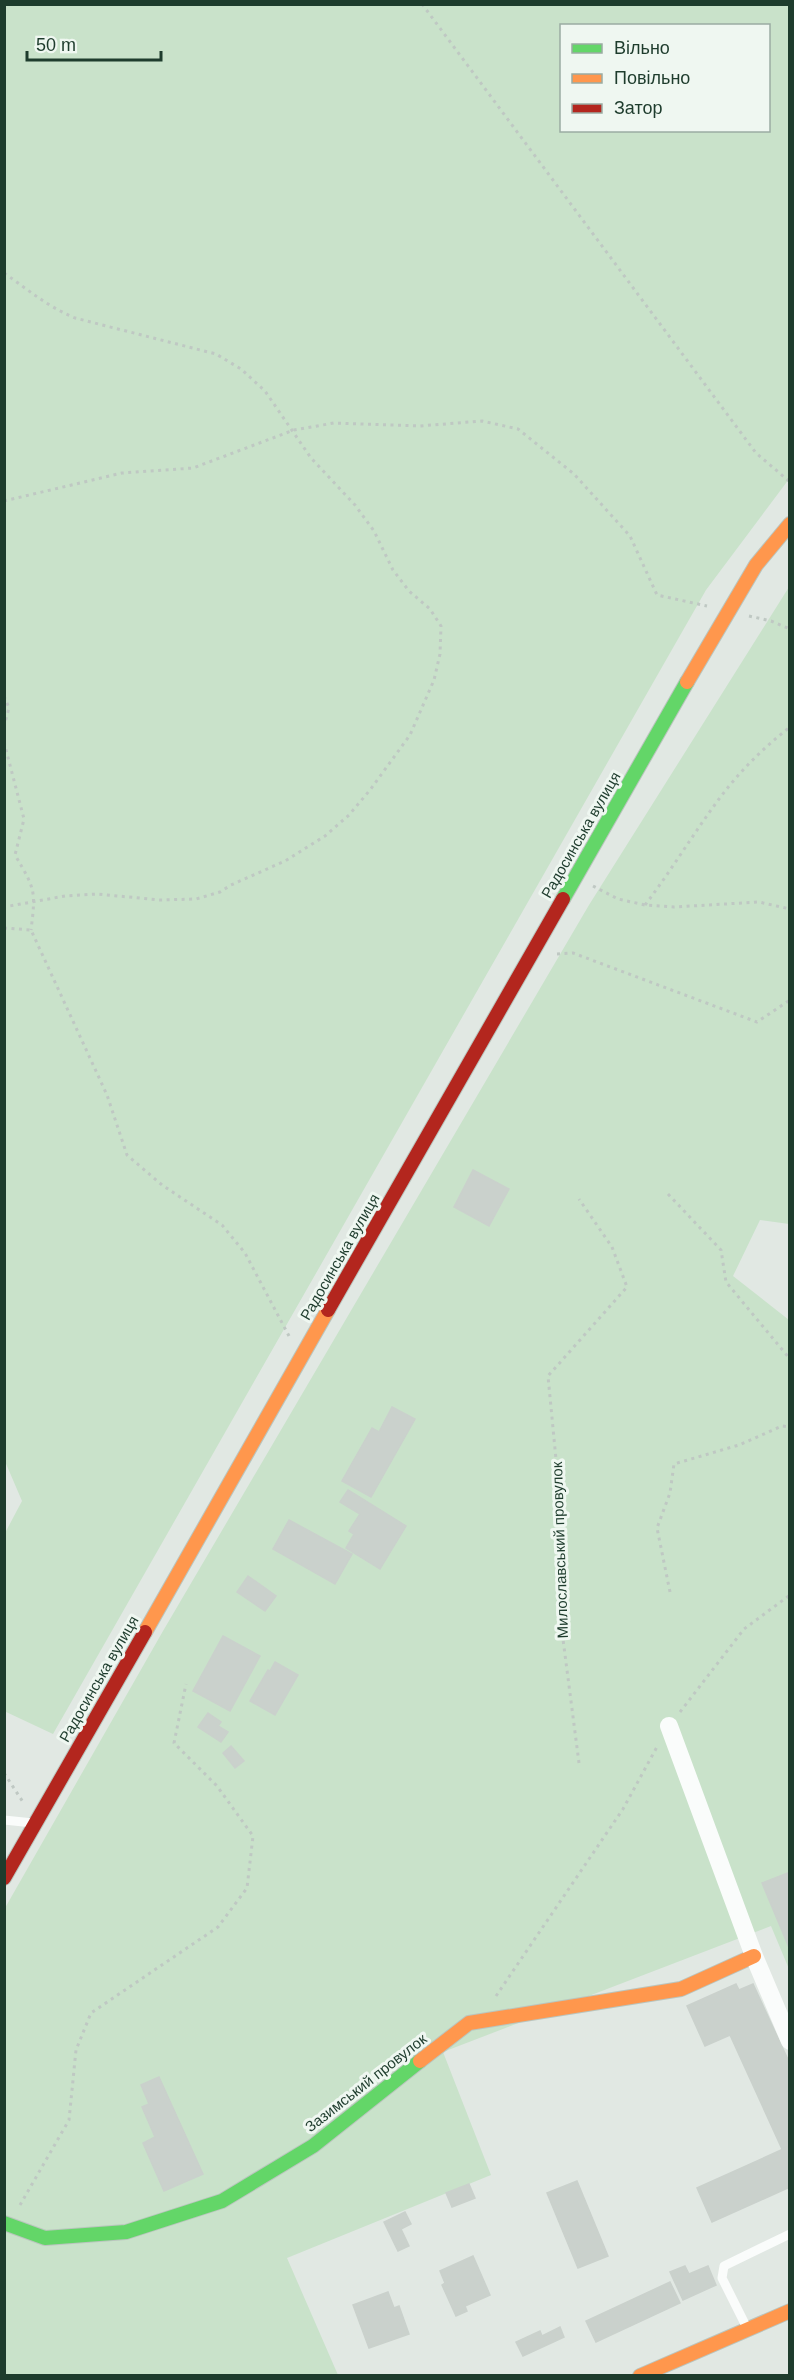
<svg xmlns="http://www.w3.org/2000/svg" width="794" height="2380" font-family="Helvetica,sans-serif">
<style>
.green{fill:#c9e2ca;fill-rule:evenodd}
.building{fill:#cad1cc;stroke:#cad1cc;stroke-width:1.5}
.lines{fill:none;stroke-linecap:round;stroke-linejoin:round}
.fast-casing{stroke:#bac5be;stroke-width:16}
.slow-casing{stroke:#bac5be;stroke-width:16}
.jam-casing{stroke:#bac5be;stroke-width:16}
.path{stroke:#bfc8c3;stroke-width:3;stroke-dasharray:3 4.5;stroke-linecap:butt}
.lane{stroke:#fafcfb;stroke-width:9}
.street{stroke:#fafcfb;stroke-width:18}
.fast{stroke:#63d668;stroke-width:14}
.slow{stroke:#ff974d;stroke-width:14}
.jam{stroke:#b3261e;stroke-width:14}
.labels{text-anchor:middle;stroke-width:6;stroke-linejoin:round;paint-order:stroke}
.street-label{font-size:15px;fill:#1e3c2d;stroke:#eff7f1}
</style>
<rect width="100%" height="100%" fill="#e1e8e3"/>
<g class="green">
<path d="M 5,4 L 790,5 L 789,479 L 706,590 L 53,1734 L 4,1711 L 5,1533 L 22,1501 L 4,1459 ZM 562,26 L 768,26 L 768,130 L 562,130 Z"/>
<path d="M 789,587 L 789,1224 L 760,1220 L 733,1276 L 789,1320 L 789,1969 L 771,1926 L 443,2052 L 491,2175 L 287,2258 L 338,2375 L 5,2376 L 5,1908 L 163,1631 L 589,905 Z"/>
</g>
<g class="building">
<path d="M 473,1170 L 509,1189 L 489,1226 L 454,1207 Z"/>
<path d="M 392,1407 L 415,1419 L 371,1497 L 342,1481 L 372,1428 L 379,1432 Z"/>
<path d="M 348,1490 L 406,1526 L 380,1569 L 346,1548 L 354,1534 L 349,1531 L 360,1514 L 340,1502 Z"/>
<path d="M 289,1520 L 352,1554 L 335,1584 L 273,1549 Z"/>
<path d="M 248,1576 L 276,1596 L 265,1611 L 237,1592 Z"/>
<path d="M 223,1636 L 260,1656 L 230,1711 L 193,1691 Z"/>
<path d="M 275,1662 L 298,1675 L 275,1715 L 250,1701 L 268,1670 L 270,1671 Z"/>
<path d="M 208,1713 L 221,1722 L 218,1726 L 228,1732 L 221,1742 L 198,1727 Z"/>
<path d="M 231,1746 L 244,1761 L 235,1768 L 223,1753 Z"/>
<path d="M 790,1872 L 790,1950 L 762,1883 Z"/>
<path d="M 736,1984 L 739,1990 L 753,1984 L 790,2064 L 790,2146 L 782,2149 L 730,2035 L 705,2046 L 687,2006 Z"/>
<path d="M 159,2077 L 203,2174 L 164,2191 L 143,2143 L 155,2137 L 142,2107 L 149,2104 L 141,2085 Z"/>
<path d="M 790,2146 L 790,2187 L 712,2222 L 697,2188 Z"/>
<path d="M 577,2181 L 608,2256 L 578,2268 L 547,2193 Z"/>
<path d="M 469,2184 L 475,2198 L 452,2207 L 446,2193 Z"/>
<path d="M 405,2212 L 411,2224 L 401,2229 L 409,2246 L 398,2251 L 384,2222 Z"/>
<path d="M 473,2256 L 490,2295 L 465,2306 L 467,2311 L 456,2316 L 442,2285 L 445,2283 L 440,2271 Z"/>
<path d="M 685,2266 L 689,2274 L 708,2266 L 716,2285 L 683,2300 L 670,2272 Z"/>
<path d="M 670,2282 L 680,2303 L 596,2342 L 586,2321 Z"/>
<path d="M 388,2292 L 394,2308 L 399,2306 L 409,2334 L 369,2348 L 353,2305 Z"/>
<path d="M 560,2327 L 564,2337 L 523,2356 L 516,2342 L 540,2331 L 542,2336 Z"/>
</g>
<g class="lines">
<defs>
<g id="fast">
<path d="M 563,899 L 687,682"/>
<path d="M 4,2223 L 45,2238 L 126,2232 L 222,2201 L 313,2146 L 420,2061"/>
</g>
<g id="slow">
<path d="M 687,682 L 756,565 L 790,524"/>
<path d="M 145,1632 L 328,1310"/>
<path d="M 420,2061 L 469,2023 L 681,1989 L 754,1956"/>
<path d="M 640,2376 L 790,2311"/>
</g>
<g id="jam">
<path d="M 328,1310 L 563,899"/>
<path d="M 4,1878 L 145,1632"/>
</g>
</defs>
<use href="#fast" class="fast-casing"/>
<use href="#slow" class="slow-casing"/>
<use href="#jam" class="jam-casing"/>
<g class="path">
<path d="M 422,4 L 756,453 L 790,482"/>
<path d="M 4,273 C 30,291 45,305 75,318 L 216,354 L 241,369 L 265,391 L 311,458 L 355,505 L 374,531 L 393,570 L 409,591 L 430,609 L 441,626 L 440,654 L 434,680 L 410,735 L 370,790 L 349,815 L 325,836 L 285,861 L 231,885 L 220,892 L 196,899 L 160,900 L 97,894 L 65,896 L 4,907"/>
<path d="M 4,501 L 122,473 L 193,468 L 294,430 L 334,423 L 420,426 L 482,421 L 518,429 L 574,474 L 630,536 L 657,595 L 707,606"/>
<path d="M 749,616 L 771,621 L 790,629"/>
<path d="M 4,696 L 9,708 L 4,726"/>
<path d="M 4,742 L 24,819 L 15,855 C 35,889 36,890 31,930"/>
<path d="M 593,886 L 618,899 L 645,905 L 674,907 L 759,902 L 790,909"/>
<path d="M 645,905 C 671,871 693,834 719,799 C 739,772 763,748 790,727"/>
<path d="M 4,928 L 31,930 L 107,1095 L 127,1155 L 162,1185 L 222,1225 L 245,1253 L 289,1336"/>
<path d="M 557,954 L 573,953 L 757,1022 L 790,1000"/>
<path d="M 668,1194 L 721,1250 L 726,1282 L 790,1359"/>
<path d="M 670,1592 L 657,1528 L 670,1493 L 674,1464 L 739,1445 L 782,1426 L 790,1427"/>
<path d="M 680,1712 L 744,1629 L 790,1595"/>
<path d="M 579,1763 L 560,1616 L 560,1501 L 548,1376 L 627,1287 L 612,1247 L 579,1199"/>
<path d="M 4,1773 L 23,1802"/>
<path d="M 496,1996 L 623,1809 L 658,1745"/>
<path d="M 20,2205 L 69,2120 L 76,2050 L 91,2013 L 218,1927 L 247,1888 L 253,1836 L 217,1786 L 174,1743 L 186,1684"/>
</g>
<g class="lane">
<path d="M 4,1820 L 33,1823"/>
<path d="M 747,2328 L 722,2278 L 724,2266 L 790,2234"/>
</g>
<path class="street" d="M 669,1726 L 754,1956 L 790,2041"/>
<use href="#fast" class="fast"/>
<use href="#slow" class="slow"/>
<use href="#jam" class="jam"/>
</g>
<g class="labels">
<g class="street-label">
<text transform="translate(581 835) rotate(-60)" y="5">Радосинська вулиця</text>
<text transform="translate(340 1257) rotate(-60)" y="5">Радосинська вулиця</text>
<text transform="translate(560 1550) rotate(-92)" y="5">Милославський провулок</text>
<text transform="translate(99 1679) rotate(-60)" y="5">Радосинська вулиця</text>
<text transform="translate(366 2083) rotate(-38)" y="5">Зазимський провулок</text>
</g>
</g>
<rect width="794" height="2380" fill="none" stroke="#1e3c2d" stroke-width="12"/>
<rect x="560" y="24" width="210" height="108" fill="#eff7f1" stroke="#9baca3" stroke-width="1.5"/>
<rect x="572" y="44" width="30" height="9" fill="#63d668" stroke="#9baca3" stroke-width="1.5"/>
<text x="614" y="54" font-size="18" fill="#1e3c2d">Вільно</text>
<rect x="572" y="74" width="30" height="9" fill="#ff974d" stroke="#9baca3" stroke-width="1.5"/>
<text x="614" y="84" font-size="18" fill="#1e3c2d">Повільно</text>
<rect x="572" y="104" width="30" height="9" fill="#b3261e" stroke="#9baca3" stroke-width="1.5"/>
<text x="614" y="114" font-size="18" fill="#1e3c2d">Затор</text>
<path d="M27 51v9h134v-9" fill="none" stroke="#1e3c2d" stroke-width="3"/>
<text x="36" y="51" font-size="18" fill="#1e3c2d" stroke="#eff7f1" stroke-width="4.5" paint-order="stroke">50 m</text>
</svg>
